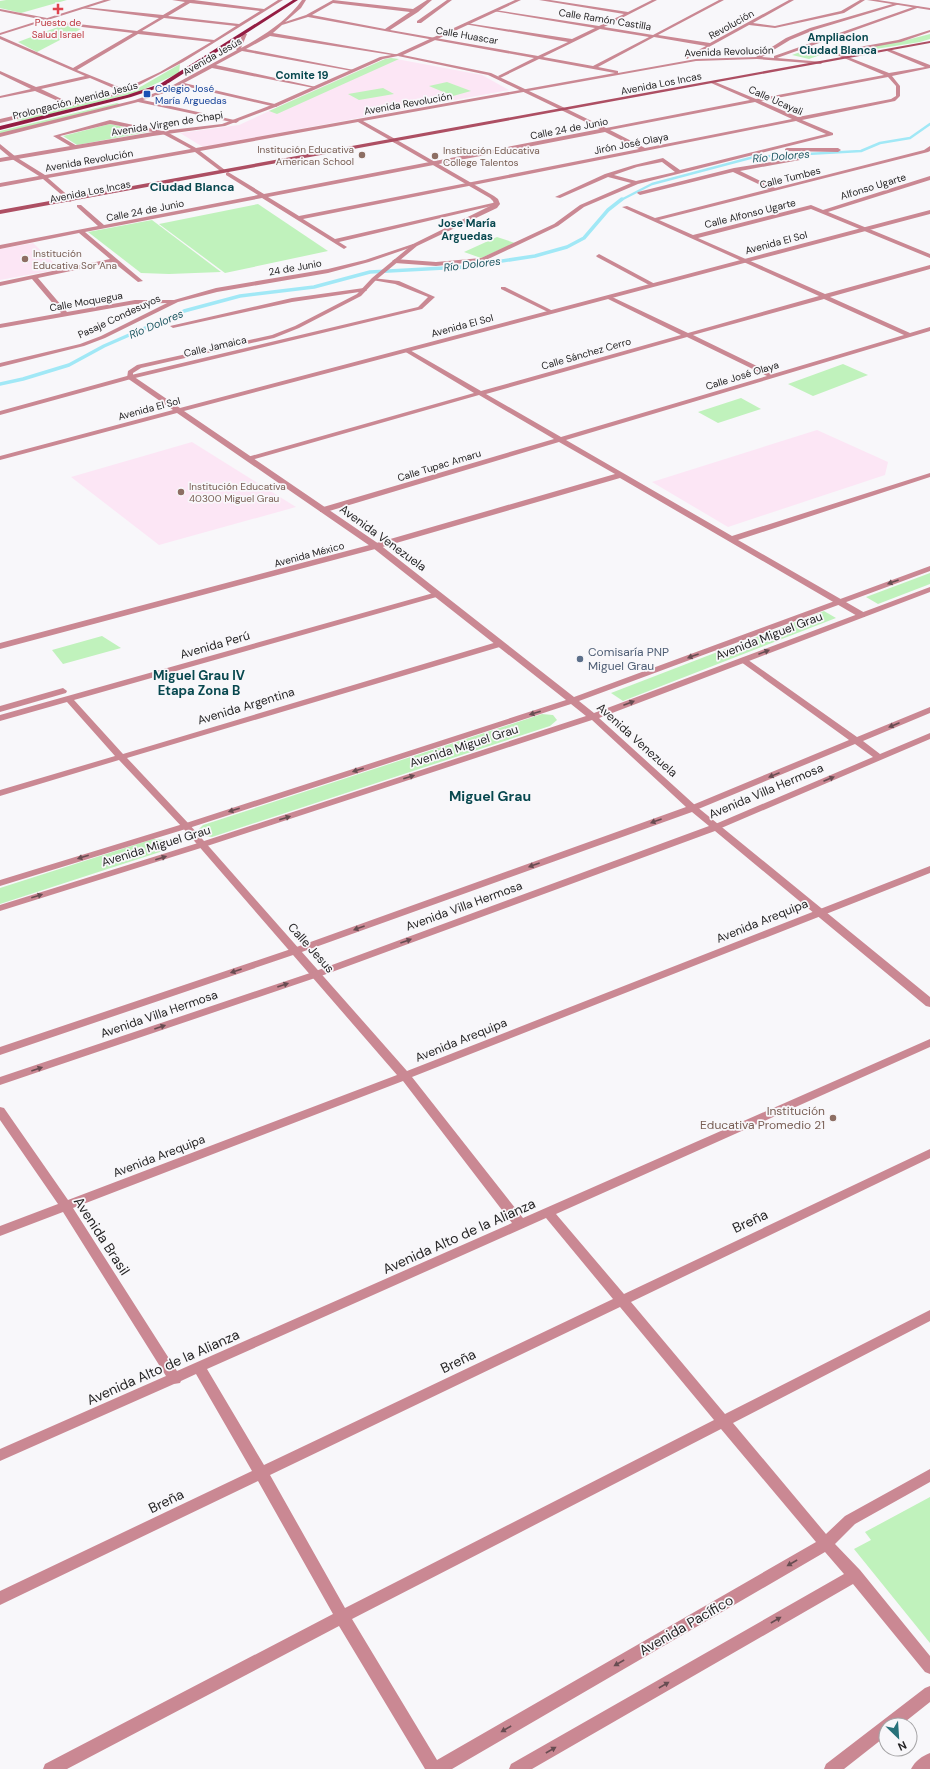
<svg xmlns="http://www.w3.org/2000/svg" width="930" height="1769" font-family="'DM Sans',sans-serif">
<style>
.education{fill:#fce6f5}
.green{fill:#c0f2bc}
.lines{fill:none;stroke-linecap:round;stroke-linejoin:round}
.stream-far1{stroke:#a1e8f6;stroke-width:2.5}
.stream{stroke:#a1e8f6;stroke-width:3.5}
.minor{fill:#ca8893;fill-rule:evenodd}
.tertiary{fill:#ca8893;fill-rule:evenodd}
.secondary{fill:#ad4f63;fill-rule:evenodd}
.primary{fill:#941d43;fill-rule:evenodd}
.oneway{fill:#684d52}
.health-dot{fill:#e0444e;stroke:#f8f7fa;stroke-width:1.5}
.transit-dot{fill:#1a4fb4;stroke:#f8f7fa;stroke-width:1.5}
.education-dot{fill:#8d6e63;stroke:#f8f7fa;stroke-width:1.5}
.service-dot{fill:#5c6f8a;stroke:#f8f7fa;stroke-width:1.5}
.labels{text-anchor:middle;stroke-width:3.5;stroke-linejoin:round;paint-order:stroke}
.far-street-label{font-size:10px;fill:#262526;stroke:#f8f7fa}
.far-health-label{font-size:10px;fill:#be3a42;stroke:#f8f7fa}
.far-transit-label{font-size:10px;fill:#164399;stroke:#f8f7fa;text-anchor:start}
.far-education-label{font-size:10px;fill:#785e54;stroke:#f8f7fa;text-anchor:start}
.far-neighbourhood-label{font-size:11px;font-weight:bold;fill:#08484f;stroke:#f8f7fa}
.far-water-label{font-size:11px;font-style:italic;fill:#215a64;stroke:#f8f7fa}
.far-quarter-label{font-size:12px;font-weight:bold;fill:#08484f;stroke:#f8f7fa}
.street-label{font-size:12px;fill:#262526;stroke:#f8f7fa}
.service-label{font-size:12px;fill:#4e5e75;stroke:#f8f7fa;text-anchor:start}
.education-label{font-size:12px;fill:#785e54;stroke:#f8f7fa;text-anchor:end}
.neighbourhood-label{font-size:13px;font-weight:bold;fill:#08484f;stroke:#f8f7fa}
.quarter-label{font-size:14px;font-weight:bold;fill:#08484f;stroke:#f8f7fa}
.near-street-label{font-size:14px;fill:#262526;stroke:#f8f7fa}
</style>
<rect width="100%" height="100%" fill="#f8f7fa"/>
<g class="education">
<path d="M 391,58 L 482,75 L 509,90 L 203,147 L 180,133 L 239,125 L 330,83 L 385,59 Z"/>
<path d="M 33,243 L 60,269 L 0,280 L 0,249 Z"/>
<path d="M 817,430 L 888,462 L 885,475 L 728,527 L 652,482 Z"/>
<path d="M 192,442 L 296,507 L 159,545 L 71,477 Z"/>
</g>
<g class="green">
<path d="M 6,0 L 67,0 L 21,13 L 0,8 L 0,1 Z"/>
<path d="M 63,25 L 81,29 L 37,52 L 18,42 Z"/>
<path d="M 930,34 L 930,39 L 920,42 L 844,54 L 851,50 L 903,41 Z"/>
<path d="M 811,48 L 829,52 L 809,59 L 792,55 Z"/>
<path d="M 391,58 L 399,59 L 277,114 L 269,111 L 385,59 Z"/>
<path d="M 180,64 L 179,73 L 138,92 L 23,121 L 16,120 L 77,104 L 124,94 L 142,86 Z"/>
<path d="M 447,82 L 471,91 L 453,96 L 429,86 Z"/>
<path d="M 383,88 L 394,94 L 359,100 L 348,94 Z"/>
<path d="M 117,103 L 120,104 L 0,134 L 0,131 Z"/>
<path d="M 110,124 L 148,132 L 77,145 L 63,136 Z"/>
<path d="M 258,204 L 328,251 L 225,273 L 159,224 Z"/>
<path d="M 152,220 L 221,272 L 169,274 L 141,273 L 88,232 Z"/>
<path d="M 497,237 L 515,243 L 481,258 L 464,252 Z"/>
<path d="M 843,364 L 868,375 L 813,396 L 788,384 Z"/>
<path d="M 741,398 L 761,409 L 718,423 L 698,412 Z"/>
<path d="M 930,573 L 930,584 L 878,604 L 866,597 Z"/>
<path d="M 824,611 L 836,618 L 623,701 L 611,693 Z"/>
<path d="M 102,636 L 121,648 L 63,664 L 52,650 Z"/>
<path d="M 542,714 L 553,715 L 557,720 L 550,726 L 212,837 L 204,836 L 199,829 L 203,825 Z"/>
<path d="M 153,839 L 165,840 L 169,844 L 166,850 L 0,904 L 0,888 Z"/>
<path d="M 930,1497 L 930,1643 L 854,1549 L 871,1540 L 865,1532 Z"/>
</g>
<g class="lines">
<path class="stream-far1" d="M 621,200 L 652,184 L 754,157 L 861,151 L 880,143 L 910,138 L 930,124"/>
<path class="stream" d="M 0,384 L 23,379 L 69,365 L 104,346 L 184,311 L 240,296 L 314,287 L 370,272 L 463,267 L 535,256 L 567,247 L 584,238 L 608,210 L 622,199"/>
<g class="minor">
<path d="M 172,0 L 194,0 L 264,9 L 278,0 L 283,0 L 183,62 L 122,94 L 0,123 L 0,119 L 65,104 L 35,91 L 0,98 L 0,96 L 31,89 L 0,74 L 0,71 L 36,87 L 85,76 L 0,39 L 0,36 L 73,68 L 133,33 L 40,22 L 38,20 L 44,20 L 0,11 L 0,9 L 47,18 L 45,20 L 137,31 L 159,18 L 81,8 L 83,7 L 163,15 L 185,2 ZM 190,3 L 260,11 L 239,24 L 168,16 ZM 164,18 L 236,26 L 214,40 L 142,31 ZM 138,34 L 211,42 L 160,72 L 124,89 L 77,70 ZM 90,78 L 120,91 L 70,103 L 41,89 Z"/>
<path d="M 302,0 L 306,0 L 301,8 L 285,22 L 306,15 L 333,0 L 413,9 L 427,0 L 432,0 L 418,12 L 390,30 L 538,56 L 568,42 L 464,24 L 466,23 L 572,39 L 595,28 L 493,11 L 495,10 L 599,26 L 624,14 L 539,0 L 550,0 L 628,12 L 652,0 L 657,0 L 604,27 L 653,35 L 719,0 L 724,0 L 658,35 L 710,43 L 789,0 L 794,0 L 753,23 L 775,26 L 841,11 L 860,0 L 865,0 L 844,13 L 775,28 L 749,25 L 687,59 L 685,57 L 706,46 L 654,37 L 598,67 L 618,71 L 618,73 L 696,59 L 756,57 L 786,38 L 810,28 L 896,3 L 900,4 L 814,30 L 790,40 L 762,57 L 774,58 L 774,56 L 916,6 L 920,7 L 777,58 L 823,62 L 821,64 L 757,59 L 696,61 L 363,121 L 397,140 L 398,141 L 395,143 L 358,122 L 200,151 L 225,170 L 226,171 L 223,173 L 195,152 L 48,178 L 72,199 L 72,201 L 70,202 L 43,179 L 0,187 L 0,183 L 39,176 L 12,159 L 0,149 L 0,144 L 16,157 L 45,175 L 191,149 L 163,134 L 110,124 L 60,136 L 77,146 L 78,147 L 75,149 L 53,136 L 110,120 L 167,132 L 196,148 L 615,73 L 539,59 L 500,78 L 498,76 L 534,58 L 308,17 L 282,25 L 273,33 L 400,55 L 398,56 L 270,36 L 246,49 L 354,70 L 352,71 L 242,51 L 216,65 L 316,87 L 314,88 L 212,68 L 184,83 L 279,105 L 276,107 L 180,85 L 170,91 L 143,100 L 239,121 L 236,123 L 138,102 L 0,137 L 0,133 L 135,100 L 166,89 L 237,50 L 236,49 L 243,33 L 247,34 L 241,48 C 263,36 287,21 302,0 ZM 333,3 L 410,12 L 385,29 L 312,15 ZM 600,29 L 649,37 L 593,66 L 543,57 Z"/>
<path d="M 447,0 L 452,0 L 421,23 L 417,23 L 417,21 Z"/>
<path d="M 930,30 L 930,32 L 901,42 L 851,51 L 843,55 L 889,73 L 925,67 L 887,51 L 889,49 L 930,65 L 930,68 L 892,76 L 900,86 L 900,96 L 895,101 L 802,120 L 833,133 L 833,135 L 638,184 L 584,207 L 558,226 L 484,261 L 436,266 L 395,263 L 392,261 L 395,259 L 436,262 L 481,258 L 554,224 L 580,205 L 631,183 L 608,177 L 560,198 L 555,197 L 605,174 L 634,165 L 663,158 L 680,170 L 826,134 L 796,121 L 303,219 L 335,239 L 497,202 L 500,204 L 339,242 L 347,247 L 344,249 L 262,198 L 85,232 L 143,281 L 138,282 L 113,262 L 38,278 L 67,312 L 135,300 L 174,300 L 216,288 L 328,269 L 365,260 L 413,244 L 418,245 L 369,262 L 328,273 L 217,292 L 178,302 L 105,338 L 84,346 L 0,367 L 0,363 L 80,344 L 101,336 L 167,303 L 135,304 L 0,328 L 0,324 L 61,313 L 32,279 L 0,286 L 0,282 L 110,259 L 79,233 L 0,249 L 0,245 L 98,226 L 77,207 L 77,205 L 81,205 L 104,225 L 258,195 L 226,175 L 226,173 L 228,172 L 264,194 L 600,129 L 563,111 L 565,108 L 606,128 L 750,100 L 711,83 L 713,81 L 756,99 L 884,75 L 837,55 L 848,49 L 898,40 ZM 888,77 L 896,86 L 896,96 L 891,99 L 798,117 L 761,101 ZM 755,102 L 792,119 L 645,148 L 610,130 ZM 605,132 L 639,149 L 299,216 L 268,197 ZM 662,162 L 675,172 L 636,181 L 614,175 L 637,167 Z"/>
<path d="M 930,146 L 930,151 L 928,152 L 659,220 L 693,235 L 811,205 L 823,210 L 930,176 L 930,180 L 828,212 L 930,254 L 930,258 L 811,209 L 698,238 L 825,294 L 930,265 L 930,269 L 830,297 L 910,333 L 930,327 L 930,331 L 566,440 L 732,536 L 930,473 L 930,477 L 738,540 L 865,613 L 865,617 L 859,617 L 620,478 L 379,548 L 0,649 L 0,643 L 373,544 L 615,474 L 559,442 L 326,512 L 320,512 L 320,508 L 554,439 L 479,395 L 251,460 L 248,460 L 244,458 L 474,393 L 404,351 L 404,349 L 408,349 L 481,391 L 681,335 L 606,298 L 606,296 L 610,296 L 688,333 L 819,296 L 622,207 L 627,206 L 655,218 L 769,189 L 733,172 L 640,195 L 637,193 L 638,192 L 734,168 L 802,157 L 802,159 L 800,160 L 740,171 L 775,188 L 924,150 ZM 824,299 L 904,335 L 773,374 L 693,335 ZM 687,337 L 767,376 L 561,437 L 486,394 Z"/>
<path d="M 787,148 L 838,148 L 841,150 L 838,152 L 785,151 L 785,149 Z"/>
<path d="M 599,254 L 655,284 L 656,285 L 651,286 L 597,257 L 596,256 Z"/>
<path d="M 372,278 L 399,281 L 435,297 L 422,309 L 131,379 L 0,415 L 0,411 L 127,376 L 418,307 L 428,297 L 395,284 L 372,280 Z"/>
<path d="M 501,287 L 505,287 L 555,312 L 550,313 L 501,289 Z"/>
<path d="M 364,288 L 367,290 L 366,291 L 292,302 L 173,328 L 170,326 L 292,298 Z"/>
<path d="M 437,592 L 440,592 L 440,596 L 74,700 L 123,754 L 497,642 L 503,642 L 504,644 L 503,646 L 127,758 L 189,824 L 407,1071 L 930,866 L 930,873 L 412,1077 L 523,1218 L 930,1039 L 930,1047 L 556,1214 L 624,1294 L 930,1149 L 930,1158 L 631,1302 L 725,1414 L 930,1310 L 930,1321 L 733,1423 L 826,1534 L 845,1516 L 930,1469 L 930,1482 L 855,1524 L 835,1544 L 860,1570 L 930,1656 L 930,1674 L 925,1672 L 853,1584 L 532,1769 L 509,1769 L 511,1764 L 844,1574 L 825,1552 L 452,1769 L 425,1769 L 339,1626 L 67,1769 L 43,1769 L 45,1764 L 333,1614 L 258,1481 L 0,1605 L 0,1591 L 252,1471 L 196,1374 L 181,1381 L 180,1383 L 174,1384 L 0,1461 L 0,1449 L 166,1376 L 63,1212 L 0,1236 L 0,1226 L 58,1204 L 0,1120 L 0,1107 L 4,1108 L 68,1200 L 397,1075 L 183,828 L 119,760 L 0,796 L 0,790 L 115,756 L 67,702 L 0,721 L 0,715 ZM 403,1081 L 512,1223 L 177,1371 L 73,1208 ZM 546,1218 L 613,1299 L 264,1465 L 207,1369 ZM 620,1307 L 714,1420 L 345,1608 L 270,1475 ZM 721,1429 L 816,1542 L 437,1760 L 352,1619 Z"/>
<path d="M 744,657 L 857,737 L 930,707 L 930,713 L 863,741 L 880,754 L 930,733 L 930,739 L 719,829 L 713,829 L 711,827 L 713,825 L 873,757 L 855,744 L 696,810 L 690,810 L 688,808 L 690,806 L 849,740 L 741,662 L 740,660 Z"/>
<path d="M 63,688 L 67,691 L 66,693 L 0,712 L 0,706 Z"/>
<path d="M 930,1686 L 930,1702 L 901,1725 L 886,1725 L 886,1736 L 844,1769 L 824,1769 L 826,1764 L 925,1688 Z"/>
<path d="M 930,1753 L 930,1769 L 911,1769 C 915,1761 922,1756 930,1753 Z"/>
</g>
<g class="tertiary">
<path d="M 104,0 L 111,0 L 0,35 L 0,33 Z"/>
<path d="M 515,0 L 521,0 L 403,55 L 491,73 L 567,109 L 567,111 L 563,111 L 488,75 L 398,56 L 383,59 L 278,106 L 225,126 L 153,136 L 0,162 L 0,158 L 153,132 L 222,124 L 274,104 L 380,57 L 397,54 Z"/>
<path d="M 867,0 L 878,0 L 930,8 L 930,10 Z"/>
<path d="M 393,140 L 397,140 L 494,196 L 498,199 L 500,204 L 497,208 L 417,246 L 376,280 L 361,296 L 299,328 L 274,338 L 141,368 L 133,373 L 133,376 L 180,408 L 930,210 L 930,214 L 184,411 L 379,544 L 574,697 L 930,566 L 930,571 L 579,701 L 594,713 L 930,587 L 930,592 L 599,718 L 696,806 L 930,997 L 930,1007 L 926,1006 L 715,831 L 321,976 L 0,1085 L 0,1077 L 313,972 L 709,826 L 692,812 L 299,953 L 0,1055 L 0,1047 L 291,949 L 686,807 L 592,720 L 204,847 L 0,911 L 0,905 L 198,843 L 586,716 L 571,704 L 189,828 L 0,886 L 0,880 L 183,824 L 566,700 L 373,548 L 177,413 L 0,460 L 0,456 L 173,410 L 127,378 L 128,371 L 137,365 L 272,335 L 295,326 L 357,294 L 372,278 L 413,244 L 494,204 L 493,201 L 490,198 L 393,142 Z"/>
</g>
<path class="secondary" d="M 930,41 L 930,43 L 0,214 L 0,210 Z"/>
<path class="primary" d="M 293,0 L 298,0 L 164,86 L 131,97 L 0,130 L 0,126 L 127,95 L 160,84 Z"/>
</g>
<defs><path id="oneway-solid" d="M-6-.8H1V-3.2L6.5 0L1 3.2V.8H-6Z"/></defs>
<g class="oneway">
<use href="#oneway-solid" transform="translate(893 582) rotate(160)"/>
<use href="#oneway-solid" transform="translate(764 652) rotate(-21)"/>
<use href="#oneway-solid" transform="translate(693 656) rotate(160)"/>
<use href="#oneway-solid" transform="translate(629 703) rotate(-21)"/>
<use href="#oneway-solid" transform="translate(535 713) rotate(162)"/>
<use href="#oneway-solid" transform="translate(894 725) rotate(157)"/>
<use href="#oneway-solid" transform="translate(358 770) rotate(162)"/>
<use href="#oneway-solid" transform="translate(774 775) rotate(158)"/>
<use href="#oneway-solid" transform="translate(409 777) rotate(-18)"/>
<use href="#oneway-solid" transform="translate(829 779) rotate(-23)"/>
<use href="#oneway-solid" transform="translate(234 810) rotate(162)"/>
<use href="#oneway-solid" transform="translate(285 818) rotate(-18)"/>
<use href="#oneway-solid" transform="translate(656 821) rotate(160)"/>
<use href="#oneway-solid" transform="translate(83 857) rotate(163)"/>
<use href="#oneway-solid" transform="translate(161 858) rotate(-17)"/>
<use href="#oneway-solid" transform="translate(534 865) rotate(160)"/>
<use href="#oneway-solid" transform="translate(37 896) rotate(-17)"/>
<use href="#oneway-solid" transform="translate(359 928) rotate(160)"/>
<use href="#oneway-solid" transform="translate(406 941) rotate(-20)"/>
<use href="#oneway-solid" transform="translate(236 971) rotate(161)"/>
<use href="#oneway-solid" transform="translate(283 985) rotate(-19)"/>
<use href="#oneway-solid" transform="translate(160 1027) rotate(-19)"/>
<use href="#oneway-solid" transform="translate(37 1069) rotate(-19)"/>
<use href="#oneway-solid" transform="translate(792 1563) rotate(150)"/>
<use href="#oneway-solid" transform="translate(776 1620) rotate(-30)"/>
<use href="#oneway-solid" transform="translate(619 1663) rotate(150)"/>
<use href="#oneway-solid" transform="translate(664 1685) rotate(-30)"/>
<use href="#oneway-solid" transform="translate(506 1729) rotate(150)"/>
<use href="#oneway-solid" transform="translate(551 1750) rotate(-30)"/>
</g>
<path class="health-dot" d="M56 3h4v4h4v4h-4v4h-4v-4h-4v-4h4z"/>
<rect class="transit-dot" x="143" y="90" width="8" height="8" rx="2"/>
<g class="education-dot">
<circle cx="362" cy="155" r="4"/>
<circle cx="435" cy="156" r="4"/>
<circle cx="25" cy="259" r="4"/>
<circle cx="181" cy="492" r="4"/>
<circle cx="833" cy="1118" r="4"/>
</g>
<circle class="service-dot" cx="580" cy="659" r="4"/>
<g class="labels">
<g class="far-street-label">
<text transform="translate(605 19) rotate(9)" y="4">Calle Ramón Castilla</text>
<text transform="translate(731 24) rotate(-29)" y="4">Revolución</text>
<text transform="translate(467 35) rotate(10)" y="4">Calle Huascar</text>
<text transform="translate(729 51) rotate(-2)" y="4">Avenida Revolución</text>
<text transform="translate(212 56) rotate(-30)" y="4">Avenida Jesús</text>
<text transform="translate(661 83) rotate(-11)" y="4">Avenida Los Incas</text>
<text transform="translate(75 100) rotate(-14)" y="4">Prolongación Avenida Jesús</text>
<text transform="translate(776 100) rotate(24)" y="4">Calle Ucayali</text>
<text transform="translate(408 103) rotate(-10)" y="4">Avenida Revolución</text>
<text transform="translate(167 123) rotate(-9)" y="4">Avenida Virgen de Chapi</text>
<text transform="translate(569 128) rotate(-11)" y="4">Calle 24 de Junio</text>
<text transform="translate(631 143) rotate(-11)" y="4">Jirón José Olaya</text>
<text transform="translate(89 160) rotate(-10)" y="4">Avenida Revolución</text>
<text transform="translate(790 177) rotate(-14)" y="4">Calle Tumbes</text>
<text transform="translate(873 186) rotate(-17)" y="4">Alfonso Ugarte</text>
<text transform="translate(90 191) rotate(-11)" y="4">Avenida Los Incas</text>
<text transform="translate(145 210) rotate(-11)" y="4">Calle 24 de Junio</text>
<text transform="translate(750 213) rotate(-14)" y="4">Calle Alfonso Ugarte</text>
<text transform="translate(776 242) rotate(-15)" y="4">Avenida El Sol</text>
<text transform="translate(295 267) rotate(-10)" y="4">24 de Junio</text>
<text transform="translate(86 301) rotate(-10)" y="4">Calle Moquegua</text>
<text transform="translate(119 316) rotate(-25)" y="4">Pasaje Condesuyos</text>
<text transform="translate(462 325) rotate(-15)" y="4">Avenida El Sol</text>
<text transform="translate(215 346) rotate(-13)" y="4">Calle Jamaica</text>
<text transform="translate(586 353) rotate(-16)" y="4">Calle Sánchez Cerro</text>
<text transform="translate(742 375) rotate(-17)" y="4">Calle José Olaya</text>
<text transform="translate(149 408) rotate(-15)" y="4">Avenida El Sol</text>
<text transform="translate(439 465) rotate(-17)" y="4">Calle Tupac Amaru</text>
<text transform="translate(309 554) rotate(-15)" y="4">Avenida México</text>
</g>
<g class="far-health-label">
<text x="58" y="26">Puesto de<tspan x="58" dy="12">Salud Israel</tspan></text>
</g>
<g class="far-transit-label">
<text x="155" y="92">Colegio José<tspan x="155" dy="12">María Arguedas</tspan></text>
</g>
<g class="far-education-label">
<text x="354" y="153" text-anchor="end">Institución Educativa<tspan x="354" dy="12">American School</tspan></text>
<text x="443" y="154">Institución Educativa<tspan x="443" dy="12">College Talentos</tspan></text>
<text x="33" y="257">Institución<tspan x="33" dy="12">Educativa Sor Ana</tspan></text>
<text x="189" y="490">Institución Educativa<tspan x="189" dy="12">40300 Miguel Grau</tspan></text>
</g>
<g class="far-neighbourhood-label">
<text x="838" y="41">Ampliacion<tspan x="838" dy="13">Ciudad Blanca</tspan></text>
<text x="302" y="79">Comite 19</text>
<text x="467" y="227">Jose María<tspan x="467" dy="13">Arguedas</tspan></text>
</g>
<g class="far-water-label">
<text transform="translate(781 156) rotate(-5)" y="4">Río Dolores</text>
<text transform="translate(472 264) rotate(-7)" y="4">Río Dolores</text>
<text transform="translate(156 324) rotate(-23)" y="4">Río Dolores</text>
</g>
<g class="far-quarter-label">
<text x="192" y="191">Ciudad Blanca</text>
</g>
<g class="street-label">
<text transform="translate(383 538) rotate(36)" y="4">Avenida Venezuela</text>
<text transform="translate(769 636) rotate(-21)" y="4">Avenida Miguel Grau</text>
<text transform="translate(215 645) rotate(-16)" y="4">Avenida Perú</text>
<text transform="translate(246 706) rotate(-17)" y="4">Avenida Argentina</text>
<text transform="translate(637 740) rotate(42)" y="4">Avenida Venezuela</text>
<text transform="translate(464 746) rotate(-18)" y="4">Avenida Miguel Grau</text>
<text transform="translate(766 791) rotate(-23)" y="4">Avenida Villa Hermosa</text>
<text transform="translate(156 846) rotate(-17)" y="4">Avenida Miguel Grau</text>
<text transform="translate(464 906) rotate(-20)" y="4">Avenida Villa Hermosa</text>
<text transform="translate(762 921) rotate(-22)" y="4">Avenida Arequipa</text>
<text transform="translate(311 948) rotate(48)" y="4">Calle Jesus</text>
<text transform="translate(159 1014) rotate(-19)" y="4">Avenida Villa Hermosa</text>
<text transform="translate(461 1040) rotate(-22)" y="4">Avenida Arequipa</text>
<text transform="translate(159 1156) rotate(-21)" y="4">Avenida Arequipa</text>
</g>
<g class="service-label">
<text x="588" y="656">Comisaría PNP<tspan x="588" dy="14">Miguel Grau</tspan></text>
</g>
<g class="education-label">
<text x="825" y="1115">Institución<tspan x="825" dy="14">Educativa Promedio 21</tspan></text>
</g>
<g class="neighbourhood-label">
<text x="199" y="680">Miguel Grau IV<tspan x="199" dy="15">Etapa Zona B</tspan></text>
</g>
<g class="quarter-label">
<text x="490" y="801">Miguel Grau</text>
</g>
<g class="near-street-label">
<text transform="translate(750 1221) rotate(-25)" y="5">Breña</text>
<text transform="translate(102 1236) rotate(57)" y="5">Avenida Brasil</text>
<text transform="translate(459 1236) rotate(-24)" y="5">Avenida Alto de la Alianza</text>
<text transform="translate(458 1361) rotate(-26)" y="5">Breña</text>
<text transform="translate(163 1367) rotate(-24)" y="5">Avenida Alto de la Alianza</text>
<text transform="translate(166 1501) rotate(-26)" y="5">Breña</text>
<text transform="translate(686 1625) rotate(-30)" y="5">Avenida Pacífico</text>
</g>
</g>
<g transform="translate(898 1737) rotate(155)"><circle r="19" fill="#f8f7fa" stroke="#a4a3a5"/>
<path d="M0-3L7 15L0 10L-7 15Z" fill="#28727a"/>
<text y="-6" font-size="11" font-weight="bold" text-anchor="middle" fill="#262526">N</text>
</g>
</svg>
